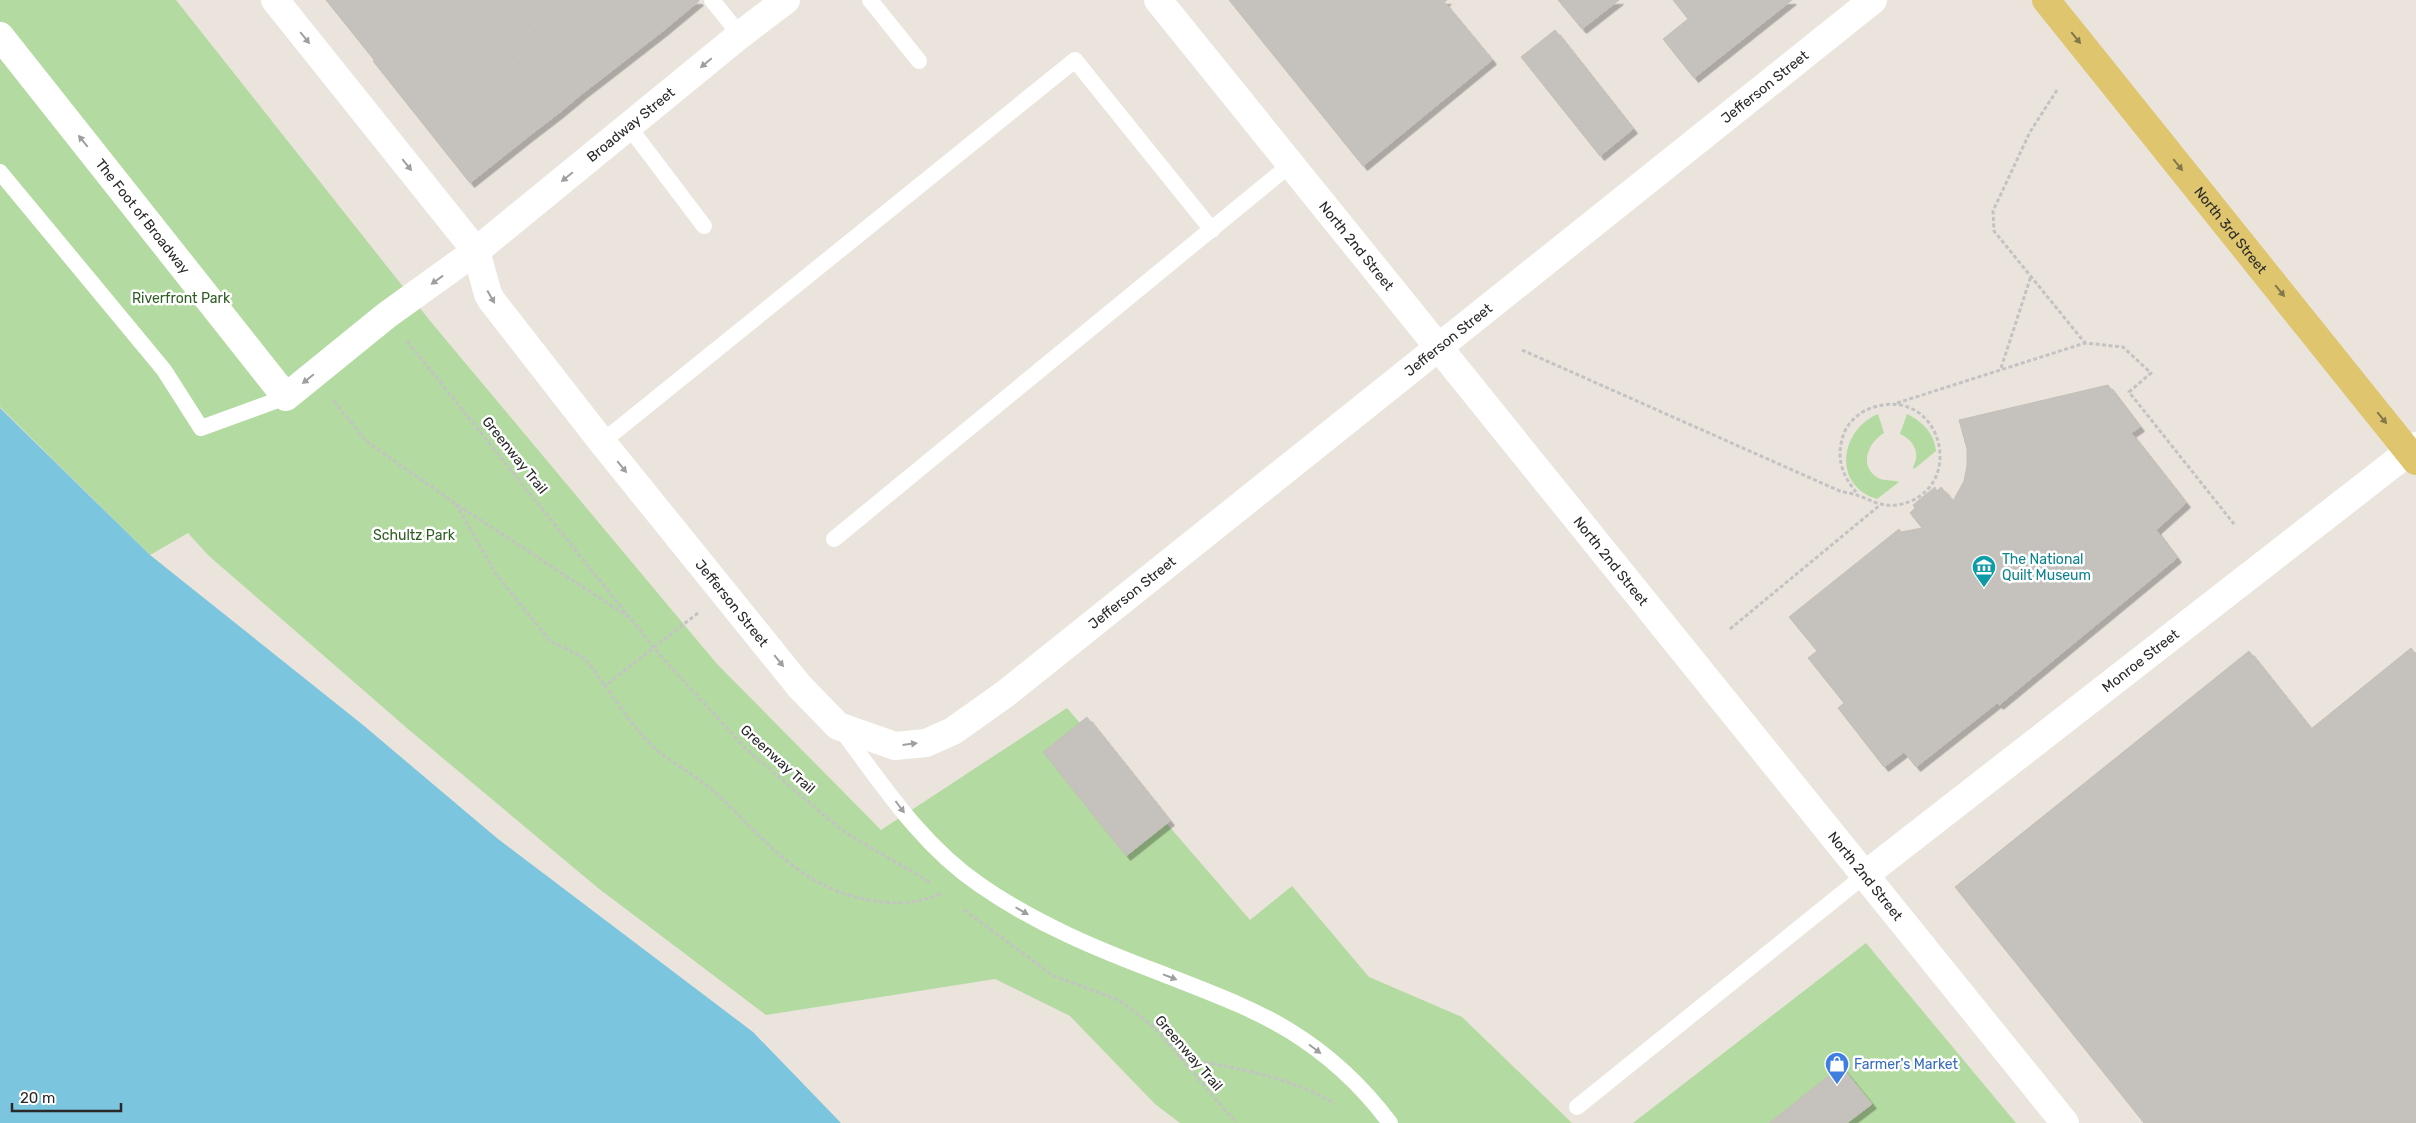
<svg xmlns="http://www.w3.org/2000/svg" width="2416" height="1123" font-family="Rubik,sans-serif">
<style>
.green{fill:#b3daa0}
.water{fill:#7cc5df}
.building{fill:#c5c1bc;stroke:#c5c0b7;filter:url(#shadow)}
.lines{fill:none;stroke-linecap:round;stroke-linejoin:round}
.path{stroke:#c3c3c3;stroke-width:3;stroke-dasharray:4 2.5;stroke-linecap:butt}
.service{stroke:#fff;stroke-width:16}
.minor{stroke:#fff;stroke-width:28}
.primary{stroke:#dfc56d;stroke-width:28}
.oneway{fill:#9f9f9f}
.oneway2{fill:#84774b}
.labels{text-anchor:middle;stroke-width:5;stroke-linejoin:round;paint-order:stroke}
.street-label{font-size:14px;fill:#292929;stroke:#fff}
.park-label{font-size:14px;fill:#2e5d23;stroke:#fff}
.culture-label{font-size:14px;fill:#0d838f;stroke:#fff;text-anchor:start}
.shop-label{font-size:14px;fill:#366cbe;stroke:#fff;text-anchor:start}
</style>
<defs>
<filter id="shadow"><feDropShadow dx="4.5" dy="4.5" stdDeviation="0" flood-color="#0004"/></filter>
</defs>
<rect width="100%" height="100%" fill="#eae4dd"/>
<g class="green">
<path d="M 0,0 L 176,0 L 431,322 L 717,664 L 881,830 L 1067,708 L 1250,920 L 1292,886 L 1369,977 L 1462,1017 L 1572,1123 L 1180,1123 L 1155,1104 L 1070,1016 L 995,979 L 766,1015 L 598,888 L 408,729 L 209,556 L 188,533 L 150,555 L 0,407 Z"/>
<path d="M 1878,414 L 1884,433 C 1867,443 1858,468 1880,479 C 1886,481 1895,480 1899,482 L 1877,499 C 1832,485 1840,430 1878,414 Z"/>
<path d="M 1907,414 C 1923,422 1934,433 1936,451 L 1914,469 L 1913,467 C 1921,454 1914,440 1900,434 Z"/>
<path d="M 1866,943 L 2016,1123 L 1633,1123 Z"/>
</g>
<path class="water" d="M 0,408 L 150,555 L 363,725 L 498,839 L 753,1032 L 841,1123 L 0,1123 Z"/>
<g class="building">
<path d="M 326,0 L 451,0 L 375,61 Z"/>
<path d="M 451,0 L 494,0 L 478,13 L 559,113 L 529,136 L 450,37 L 422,59 L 404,37 Z"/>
<path d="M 494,0 L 509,0 L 583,93 L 559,113 L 478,13 Z"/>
<path d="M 509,0 L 534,0 L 519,12 Z"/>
<path d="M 534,0 L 551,0 L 609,73 L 583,93 L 519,12 Z"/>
<path d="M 551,0 L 638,0 L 663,31 L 609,73 Z"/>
<path d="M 638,0 L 698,0 L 699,1 L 663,31 Z"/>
<path d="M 1229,0 L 1447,0 L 1444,2 L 1492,60 L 1363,166 Z"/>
<path d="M 1558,0 L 1619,0 L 1582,29 Z"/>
<path d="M 1673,0 L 1792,0 L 1694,78 L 1663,39 L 1688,19 Z"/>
<path d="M 1555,30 L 1633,129 L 1600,156 L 1521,57 Z"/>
<path d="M 404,37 L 422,59 L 450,37 L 529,136 L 470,183 L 373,61 Z"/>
<path d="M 2108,385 L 2140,427 L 2131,433 L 2186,503 L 2156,530 L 2177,558 L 1999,705 L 1997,703 L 1916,767 L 1904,752 L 1884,767 L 1838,708 L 1844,703 L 1808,658 L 1817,651 L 1789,617 L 1899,529 L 1901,532 L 1922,528 L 1910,513 L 1915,508 L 1913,505 L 1935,487 L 1937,491 L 1941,487 L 1953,501 L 1964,481 L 1967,465 L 1967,449 L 1959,420 Z"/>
<path d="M 2411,648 L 2416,655 L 2416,1123 L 2144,1123 L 1955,887 L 2249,651 L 2311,729 Z"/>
<path d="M 1087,717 L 1170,821 L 1126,856 L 1043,752 Z"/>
<path d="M 1841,1066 L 1872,1104 L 1847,1123 L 1769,1123 Z"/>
</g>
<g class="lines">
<g class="path">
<path d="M 2057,90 L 2030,132 L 1993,211 L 1994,231 L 2085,343"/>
<path d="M 407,341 L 659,654 L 746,749 L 844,832 L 930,882"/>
<path d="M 1522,350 L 1842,492 C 1862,493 1876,508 1897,505 C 1969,493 1944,383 1871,408 C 1859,412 1847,423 1843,436 C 1836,458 1842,475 1856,492"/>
<path d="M 2001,368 L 2031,276"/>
<path d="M 334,401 L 366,441 L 456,504 L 630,618"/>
<path d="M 1897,403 L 2085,343 L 2123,347 L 2151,373 L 2129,392 L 2234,524"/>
<path d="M 456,504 L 496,574 L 550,641 L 585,658 L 605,686"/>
<path d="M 698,613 L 605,686 C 620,705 634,729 652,746 C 670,762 692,773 710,788 C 763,835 796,887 869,900 C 899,905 916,904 943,893"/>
<path d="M 1730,629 L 1880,505"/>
<path d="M 964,910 L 1054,976 L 1119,1000 L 1154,1027 L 1236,1123"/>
<path d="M 1179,1057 C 1232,1068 1288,1075 1335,1104"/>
</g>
<g class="service">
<path d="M 712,0 L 740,35"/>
<path d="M 870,0 L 919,61"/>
<path d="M 629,127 L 704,226"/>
<path d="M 0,172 L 164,370 L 201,428 L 286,397"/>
<path d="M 602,442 L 1075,60 L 1212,230"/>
<path d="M 834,539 L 1291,164"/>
<path d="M 840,728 C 882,784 921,845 980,885 C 1036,924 1099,950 1163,974 C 1206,991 1251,1007 1290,1031 C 1329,1055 1363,1087 1390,1123"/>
<path d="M 1577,1107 L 1865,875"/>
</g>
<g class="minor">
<path id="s1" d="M 275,0 L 476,251 L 488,294 L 492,301 L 602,442 L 800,687 L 838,726 L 895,746 L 926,743 L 953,731 L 1005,694 L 1873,0"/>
<path id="s2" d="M 1158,0 L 2065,1123"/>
<path id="s3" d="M 0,36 L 286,397 L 387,315 L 476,251 L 740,35 L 786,0"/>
<path id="s4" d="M 1865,875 L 2416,446"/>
</g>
<path class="primary" id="s5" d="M 2046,0 L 2416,461"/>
</g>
<defs><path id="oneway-solid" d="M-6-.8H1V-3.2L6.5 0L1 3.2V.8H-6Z" transform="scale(1.25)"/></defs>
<g class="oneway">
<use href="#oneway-solid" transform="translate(305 38) rotate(51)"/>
<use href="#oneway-solid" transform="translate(706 63) rotate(140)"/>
<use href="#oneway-solid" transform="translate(83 141) rotate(-129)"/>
<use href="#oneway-solid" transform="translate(407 165) rotate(51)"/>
<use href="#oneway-solid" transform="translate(567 177) rotate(141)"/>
<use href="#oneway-solid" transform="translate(437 280) rotate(144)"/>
<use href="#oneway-solid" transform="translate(491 297) rotate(60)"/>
<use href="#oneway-solid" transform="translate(308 379) rotate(141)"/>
<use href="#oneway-solid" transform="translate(622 467) rotate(51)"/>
<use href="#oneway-solid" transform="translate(779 661) rotate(51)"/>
<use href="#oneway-solid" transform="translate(910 744) rotate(-7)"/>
<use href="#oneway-solid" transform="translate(900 807) rotate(53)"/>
<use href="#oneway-solid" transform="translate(1022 911) rotate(30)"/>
<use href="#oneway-solid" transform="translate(1170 977) rotate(21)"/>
<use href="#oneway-solid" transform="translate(1315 1049) rotate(37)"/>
</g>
<g class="oneway2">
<use href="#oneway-solid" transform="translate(2076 38) rotate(51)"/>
<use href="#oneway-solid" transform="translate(2178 165) rotate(51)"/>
<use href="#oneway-solid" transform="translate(2280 291) rotate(51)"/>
<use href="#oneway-solid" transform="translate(2382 418) rotate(51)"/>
</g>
<defs>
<symbol id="museum-pin" viewBox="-11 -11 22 30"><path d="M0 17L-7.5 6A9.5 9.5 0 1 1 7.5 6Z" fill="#0f9aa8" stroke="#fff"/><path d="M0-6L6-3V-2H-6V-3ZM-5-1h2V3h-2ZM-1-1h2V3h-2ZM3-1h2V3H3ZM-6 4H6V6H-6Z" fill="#fff"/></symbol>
<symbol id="shop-pin" viewBox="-11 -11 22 30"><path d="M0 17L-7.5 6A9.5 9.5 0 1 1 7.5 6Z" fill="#3f7fe0" stroke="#fff"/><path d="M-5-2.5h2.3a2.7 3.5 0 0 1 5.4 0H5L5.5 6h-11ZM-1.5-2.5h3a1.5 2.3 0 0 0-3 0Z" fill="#fff"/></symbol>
</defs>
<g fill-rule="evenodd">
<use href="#museum-pin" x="1970" y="553" width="28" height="38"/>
<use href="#shop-pin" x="1823" y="1050" width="28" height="38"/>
</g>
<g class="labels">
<g class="street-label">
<text dy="5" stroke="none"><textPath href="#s1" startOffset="2080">Jefferson Street</textPath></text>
<text dy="5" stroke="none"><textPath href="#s3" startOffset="900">Broadway Street</textPath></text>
<text dy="5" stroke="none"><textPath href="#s3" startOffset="230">The Foot of Broadway</textPath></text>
<text dy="5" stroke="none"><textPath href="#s5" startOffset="295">North 3rd Street</textPath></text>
<text dy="5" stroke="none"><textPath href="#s2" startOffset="316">North 2nd Street</textPath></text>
<text dy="5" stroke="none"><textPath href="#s1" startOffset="1675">Jefferson Street</textPath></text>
<text transform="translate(515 455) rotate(51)" y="5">Greenway Trail</text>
<text dy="5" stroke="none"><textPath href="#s2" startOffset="721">North 2nd Street</textPath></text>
<text dy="5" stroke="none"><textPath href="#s1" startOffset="1270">Jefferson Street</textPath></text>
<text dy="5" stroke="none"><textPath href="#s1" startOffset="760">Jefferson Street</textPath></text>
<text dy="5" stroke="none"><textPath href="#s4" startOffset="349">Monroe Street</textPath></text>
<text transform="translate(778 759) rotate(42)" y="5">Greenway Trail</text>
<text dy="5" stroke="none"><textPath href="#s2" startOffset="1126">North 2nd Street</textPath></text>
<text transform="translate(1189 1053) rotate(49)" y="5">Greenway Trail</text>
</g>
<g class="park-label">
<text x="181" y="303">Riverfront Park</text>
<text x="414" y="540">Schultz Park</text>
</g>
<g class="culture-label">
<text x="2002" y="564">The National<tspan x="2002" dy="16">Quilt Museum</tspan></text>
</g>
<g class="shop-label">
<text x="1854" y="1069">Farmer's Market</text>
</g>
</g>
<path d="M12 1103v8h109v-8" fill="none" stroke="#292929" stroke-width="2.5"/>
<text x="20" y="1103" font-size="15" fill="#292929" stroke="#ffffff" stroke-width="4" paint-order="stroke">20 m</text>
</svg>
